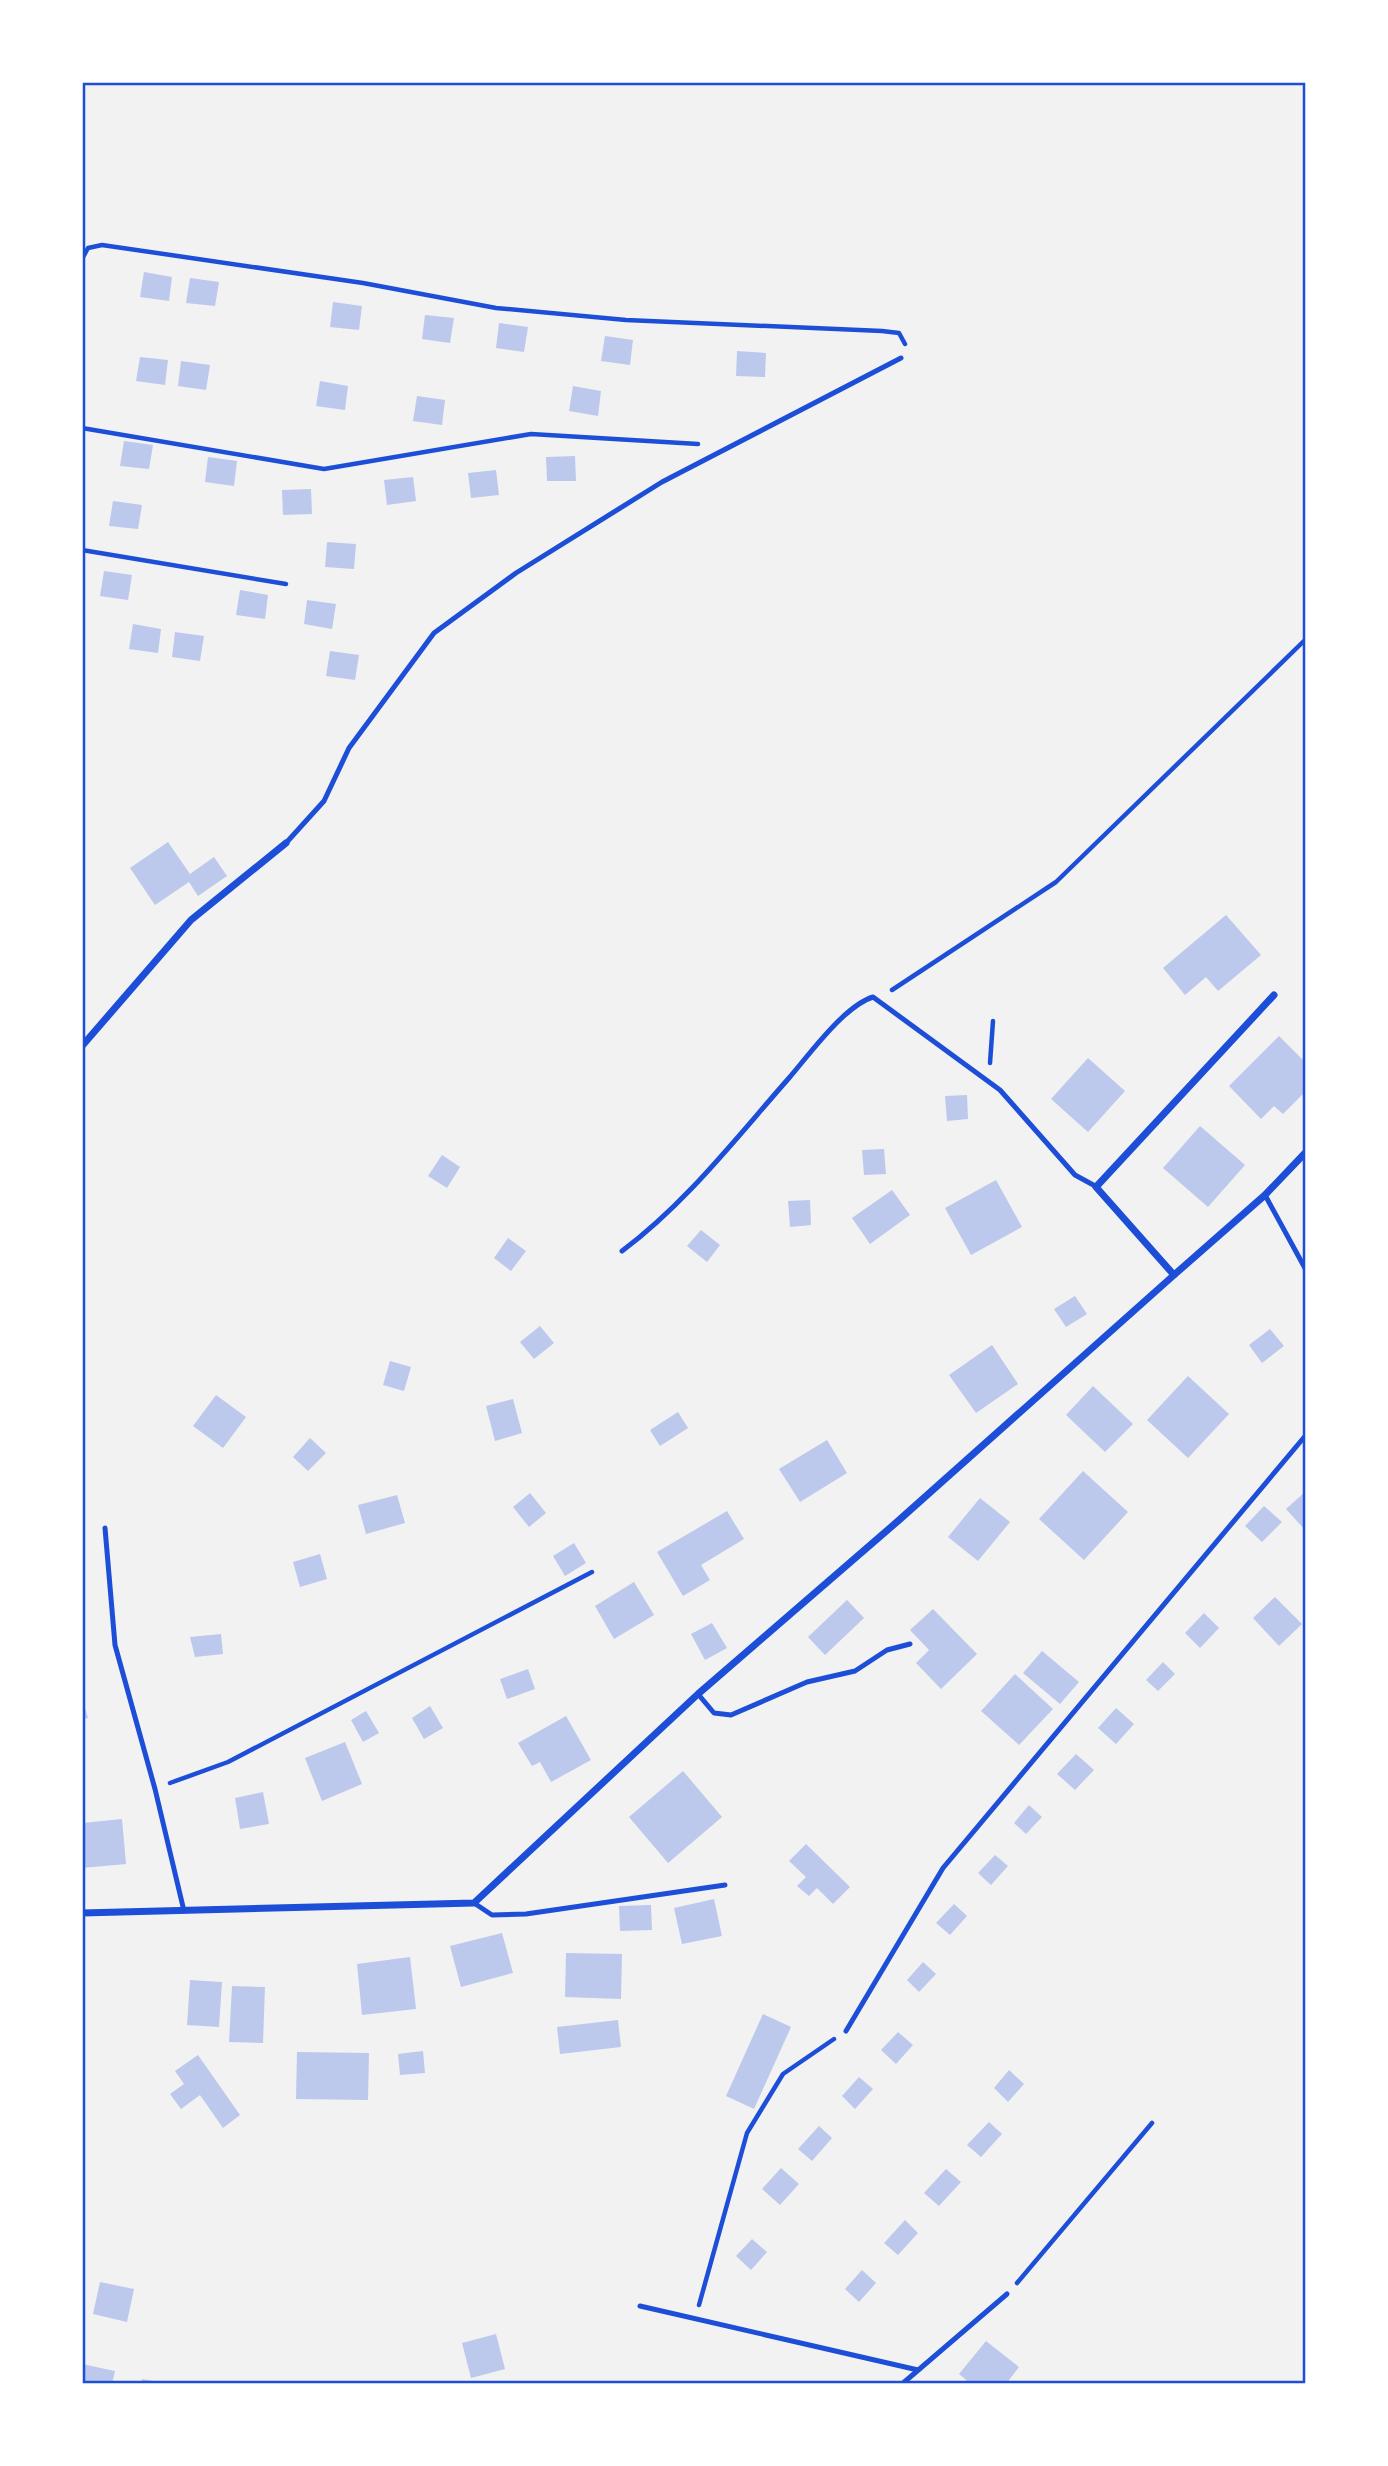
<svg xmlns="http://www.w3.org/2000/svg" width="1388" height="2466" font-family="'Public Sans',sans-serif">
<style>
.building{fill:#bdc9ec}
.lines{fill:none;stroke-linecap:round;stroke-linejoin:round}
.path{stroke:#1d4ed8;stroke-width:4.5}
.service{stroke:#1d4ed8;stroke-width:5}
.minor{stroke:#1d4ed8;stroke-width:7}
.neatline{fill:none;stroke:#1d4ed8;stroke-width:2.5}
</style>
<rect width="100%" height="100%" fill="#f2f2f2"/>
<g class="building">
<path d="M 144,272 L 172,277 L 169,301 L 140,297 Z"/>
<path d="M 190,278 L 219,282 L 215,306 L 186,303 Z"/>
<path d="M 333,302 L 362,306 L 359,330 L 330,327 Z"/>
<path d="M 425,315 L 454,318 L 450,343 L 422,339 Z"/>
<path d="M 499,323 L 528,327 L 524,352 L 496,348 Z"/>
<path d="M 605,336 L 633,340 L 630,365 L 601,361 Z"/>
<path d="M 737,351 L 766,353 L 765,377 L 736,376 Z"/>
<path d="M 140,357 L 168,360 L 165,385 L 136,381 Z"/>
<path d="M 181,361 L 210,365 L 206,390 L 178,386 Z"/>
<path d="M 320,381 L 348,386 L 345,410 L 316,406 Z"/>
<path d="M 573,386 L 601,391 L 598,416 L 569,411 Z"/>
<path d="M 417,396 L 445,400 L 442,425 L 413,421 Z"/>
<path d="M 124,441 L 153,445 L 149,469 L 120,466 Z"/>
<path d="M 575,456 L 576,481 L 547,481 L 546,457 Z"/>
<path d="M 208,457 L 237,461 L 234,486 L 205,482 Z"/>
<path d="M 496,470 L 499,495 L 471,498 L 468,473 Z"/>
<path d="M 413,477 L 416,501 L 387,505 L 384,480 Z"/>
<path d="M 311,489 L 312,514 L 283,515 L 282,490 Z"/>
<path d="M 113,501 L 142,505 L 138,529 L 109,526 Z"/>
<path d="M 327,542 L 356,544 L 354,569 L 325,567 Z"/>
<path d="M 104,571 L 132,575 L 128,600 L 100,596 Z"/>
<path d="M 240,590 L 268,595 L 265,619 L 236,615 Z"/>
<path d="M 307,600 L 336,604 L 332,629 L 304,624 Z"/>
<path d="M 133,624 L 161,629 L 158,653 L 129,649 Z"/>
<path d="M 175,632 L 204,636 L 200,661 L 172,657 Z"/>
<path d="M 330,651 L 359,655 L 355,680 L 326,676 Z"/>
<path d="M 168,842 L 190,874 L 214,857 L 227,876 L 198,896 L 189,882 L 155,905 L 130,868 Z"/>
<path d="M 1226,915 L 1261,955 L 1218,991 L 1206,977 L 1185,995 L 1163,968 Z"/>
<path d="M 1279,1036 L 1306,1063 L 1306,1091 L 1283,1114 L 1274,1106 L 1261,1119 L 1229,1086 Z"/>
<path d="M 1088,1058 L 1125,1091 L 1088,1132 L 1051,1099 Z"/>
<path d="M 967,1095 L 968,1119 L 947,1121 L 945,1096 Z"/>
<path d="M 1200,1126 L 1245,1165 L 1208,1207 L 1163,1168 Z"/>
<path d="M 884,1149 L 886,1174 L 864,1175 L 862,1150 Z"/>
<path d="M 442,1155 L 460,1167 L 447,1188 L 428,1176 Z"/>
<path d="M 996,1180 L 1022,1227 L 971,1255 L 945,1208 Z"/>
<path d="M 892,1190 L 910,1215 L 870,1244 L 852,1218 Z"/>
<path d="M 810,1200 L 811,1225 L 790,1227 L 788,1201 Z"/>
<path d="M 701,1230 L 720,1245 L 707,1262 L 687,1246 Z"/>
<path d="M 508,1238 L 526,1251 L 511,1271 L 494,1258 Z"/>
<path d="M 1075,1296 L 1087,1314 L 1066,1327 L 1054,1309 Z"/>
<path d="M 540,1326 L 554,1343 L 534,1359 L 520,1342 Z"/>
<path d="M 1270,1329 L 1284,1346 L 1262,1363 L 1249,1345 Z"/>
<path d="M 992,1345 L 1018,1384 L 976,1413 L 949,1375 Z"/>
<path d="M 390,1361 L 411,1367 L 404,1391 L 383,1385 Z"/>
<path d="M 1188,1376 L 1229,1414 L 1188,1458 L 1147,1420 Z"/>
<path d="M 1093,1386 L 1133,1424 L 1105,1452 L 1066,1415 Z"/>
<path d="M 216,1395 L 246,1417 L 223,1448 L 193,1426 Z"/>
<path d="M 513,1399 L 522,1433 L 495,1441 L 486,1406 Z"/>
<path d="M 678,1412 L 688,1428 L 660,1446 L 650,1430 Z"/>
<path d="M 310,1438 L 326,1453 L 308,1471 L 293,1457 Z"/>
<path d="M 827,1440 L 847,1473 L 800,1502 L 779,1469 Z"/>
<path d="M 1083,1471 L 1128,1512 L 1084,1560 L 1039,1519 Z"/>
<path d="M 1306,1491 L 1306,1531 L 1286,1509 Z"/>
<path d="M 530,1493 L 546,1513 L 529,1527 L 513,1507 Z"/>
<path d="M 397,1495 L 405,1523 L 366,1534 L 358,1505 Z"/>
<path d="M 980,1498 L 1010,1522 L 978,1561 L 948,1537 Z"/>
<path d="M 1264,1506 L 1282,1522 L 1262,1542 L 1245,1526 Z"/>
<path d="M 727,1511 L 744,1539 L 701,1565 L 710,1580 L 683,1596 L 657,1552 Z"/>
<path d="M 574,1543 L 586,1563 L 565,1576 L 553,1556 Z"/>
<path d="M 320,1554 L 327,1579 L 300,1587 L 293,1562 Z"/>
<path d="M 634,1582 L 654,1615 L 614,1639 L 595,1606 Z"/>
<path d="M 1275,1597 L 1302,1624 L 1279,1646 L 1253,1618 Z"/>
<path d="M 847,1600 L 864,1618 L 825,1655 L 808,1637 Z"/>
<path d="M 933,1609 L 977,1654 L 941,1689 L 916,1663 L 929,1650 L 910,1630 Z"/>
<path d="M 1204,1613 L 1219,1628 L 1200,1648 L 1185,1633 Z"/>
<path d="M 712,1623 L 727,1648 L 705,1660 L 691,1634 Z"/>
<path d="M 221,1634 L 223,1654 L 195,1657 L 190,1637 Z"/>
<path d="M 1042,1651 L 1079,1682 L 1060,1704 L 1023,1673 Z"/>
<path d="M 1163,1662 L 1175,1674 L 1158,1691 L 1146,1680 Z"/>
<path d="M 528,1669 L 535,1689 L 507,1699 L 500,1679 Z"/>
<path d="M 1015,1674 L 1053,1709 L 1019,1745 L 981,1711 Z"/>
<path d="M 82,1698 L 88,1718 L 82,1719 Z"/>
<path d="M 430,1706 L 443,1728 L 424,1739 L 412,1718 Z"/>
<path d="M 1116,1708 L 1134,1724 L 1116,1744 L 1098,1728 Z"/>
<path d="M 366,1711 L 379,1733 L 363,1742 L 351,1720 Z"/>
<path d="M 566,1716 L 591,1760 L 551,1782 L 540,1762 L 532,1766 L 518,1743 Z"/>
<path d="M 345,1742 L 362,1784 L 322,1801 L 305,1758 Z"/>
<path d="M 1076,1754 L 1094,1770 L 1075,1790 L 1057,1774 Z"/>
<path d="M 683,1771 L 722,1817 L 668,1863 L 629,1817 Z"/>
<path d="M 263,1792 L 269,1824 L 240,1829 L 235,1798 Z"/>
<path d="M 1029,1805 L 1042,1817 L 1026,1834 L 1014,1823 Z"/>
<path d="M 122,1819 L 126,1864 L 82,1868 L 82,1823 Z"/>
<path d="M 806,1844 L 850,1887 L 833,1904 L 817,1888 L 809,1896 L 797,1886 L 806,1877 L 789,1861 Z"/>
<path d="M 995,1855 L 1008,1866 L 991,1885 L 978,1873 Z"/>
<path d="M 714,1899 L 722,1936 L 682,1944 L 674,1908 Z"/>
<path d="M 954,1904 L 967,1916 L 950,1935 L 936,1923 Z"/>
<path d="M 651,1905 L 652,1930 L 620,1931 L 619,1906 Z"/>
<path d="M 502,1933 L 513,1973 L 461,1987 L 450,1946 Z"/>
<path d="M 566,1953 L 622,1954 L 621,1999 L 565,1997 Z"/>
<path d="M 410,1957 L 416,2009 L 362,2015 L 357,1964 Z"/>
<path d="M 923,1962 L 936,1974 L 919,1992 L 907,1980 Z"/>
<path d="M 190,1980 L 222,1982 L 219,2027 L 187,2025 Z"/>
<path d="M 232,1986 L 265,1987 L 263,2043 L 229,2042 Z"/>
<path d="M 763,2014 L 791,2027 L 754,2109 L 726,2096 Z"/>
<path d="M 618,2020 L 621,2047 L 560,2054 L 557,2027 Z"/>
<path d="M 898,2032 L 913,2045 L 896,2064 L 881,2050 Z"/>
<path d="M 423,2051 L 425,2073 L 400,2075 L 398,2054 Z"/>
<path d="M 297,2052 L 369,2053 L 368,2100 L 296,2099 Z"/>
<path d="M 198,2055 L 240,2115 L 223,2128 L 200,2095 L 181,2109 L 170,2094 L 184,2084 L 175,2071 Z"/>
<path d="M 1009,2070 L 1024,2084 L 1008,2102 L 994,2088 Z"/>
<path d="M 859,2077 L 873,2089 L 855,2109 L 842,2096 Z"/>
<path d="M 989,2122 L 1002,2134 L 981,2157 L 967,2145 Z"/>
<path d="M 819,2126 L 832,2138 L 812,2161 L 798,2149 Z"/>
<path d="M 781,2168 L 799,2184 L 780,2205 L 762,2189 Z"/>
<path d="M 946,2169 L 961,2182 L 939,2206 L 924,2193 Z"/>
<path d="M 905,2220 L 918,2233 L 898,2255 L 884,2243 Z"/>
<path d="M 752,2239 L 767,2252 L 751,2270 L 736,2256 Z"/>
<path d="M 862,2270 L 876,2283 L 859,2302 L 845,2289 Z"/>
<path d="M 100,2282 L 134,2289 L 127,2322 L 93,2314 Z"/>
<path d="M 496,2334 L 505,2369 L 471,2378 L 462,2343 Z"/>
<path d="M 986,2341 L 1019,2367 L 1006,2384 L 971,2384 L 959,2374 Z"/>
<path d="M 82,2364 L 115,2371 L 112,2384 L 82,2384 Z"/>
<path d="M 142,2379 L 160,2382 L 160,2384 L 141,2384 Z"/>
</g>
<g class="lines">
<g class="path">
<path d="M 82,259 L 88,248 L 102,245 L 363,283 L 496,308 L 626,320 L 882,331 L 899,333 L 905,344"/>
<path d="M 82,428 L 324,469 L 531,434 L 698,444"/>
<path d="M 82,550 L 286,584"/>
<path d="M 892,990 L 1056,882 L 1306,639"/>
<path d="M 990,1063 L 993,1021"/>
<path d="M 170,1783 L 228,1762 L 592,1572"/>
<path d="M 1017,2283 L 1152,2123"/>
<path d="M 699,2305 L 747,2133 L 783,2074 L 834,2039"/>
</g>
<g class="service">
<path d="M 286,843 L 324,801 L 349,748 L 434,633 L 516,573 L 662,482 L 901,358"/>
<path d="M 1265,1195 L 1306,1270"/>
<path d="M 622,1251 C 686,1203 736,1138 789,1078 C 809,1055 844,1006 873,997 L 1000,1090 L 1075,1175 L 1097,1187"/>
<path d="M 105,1528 L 115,1645 L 155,1789 L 184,1911"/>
<path d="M 698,1694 L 714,1713 L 731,1715 L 807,1682 L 855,1671 L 887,1650 L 910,1644"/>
<path d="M 474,1903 L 492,1915 L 526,1914 L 725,1885"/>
<path d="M 846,2031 L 943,1868 L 1306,1435"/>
<path d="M 640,2306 L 918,2370"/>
<path d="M 902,2384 L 1007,2294"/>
</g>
<g class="minor">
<path d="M 82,1046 L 191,920 L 286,843"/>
<path d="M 1174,1275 L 1096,1187 L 1274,995"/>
<path d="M 82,1913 L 474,1903 L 698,1694 L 898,1521 L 1174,1275 L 1265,1195 L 1306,1152"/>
</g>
</g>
<rect width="1388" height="2466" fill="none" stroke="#ffffff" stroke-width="168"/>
<rect x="84" y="84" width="1220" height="2298" class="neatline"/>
</svg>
